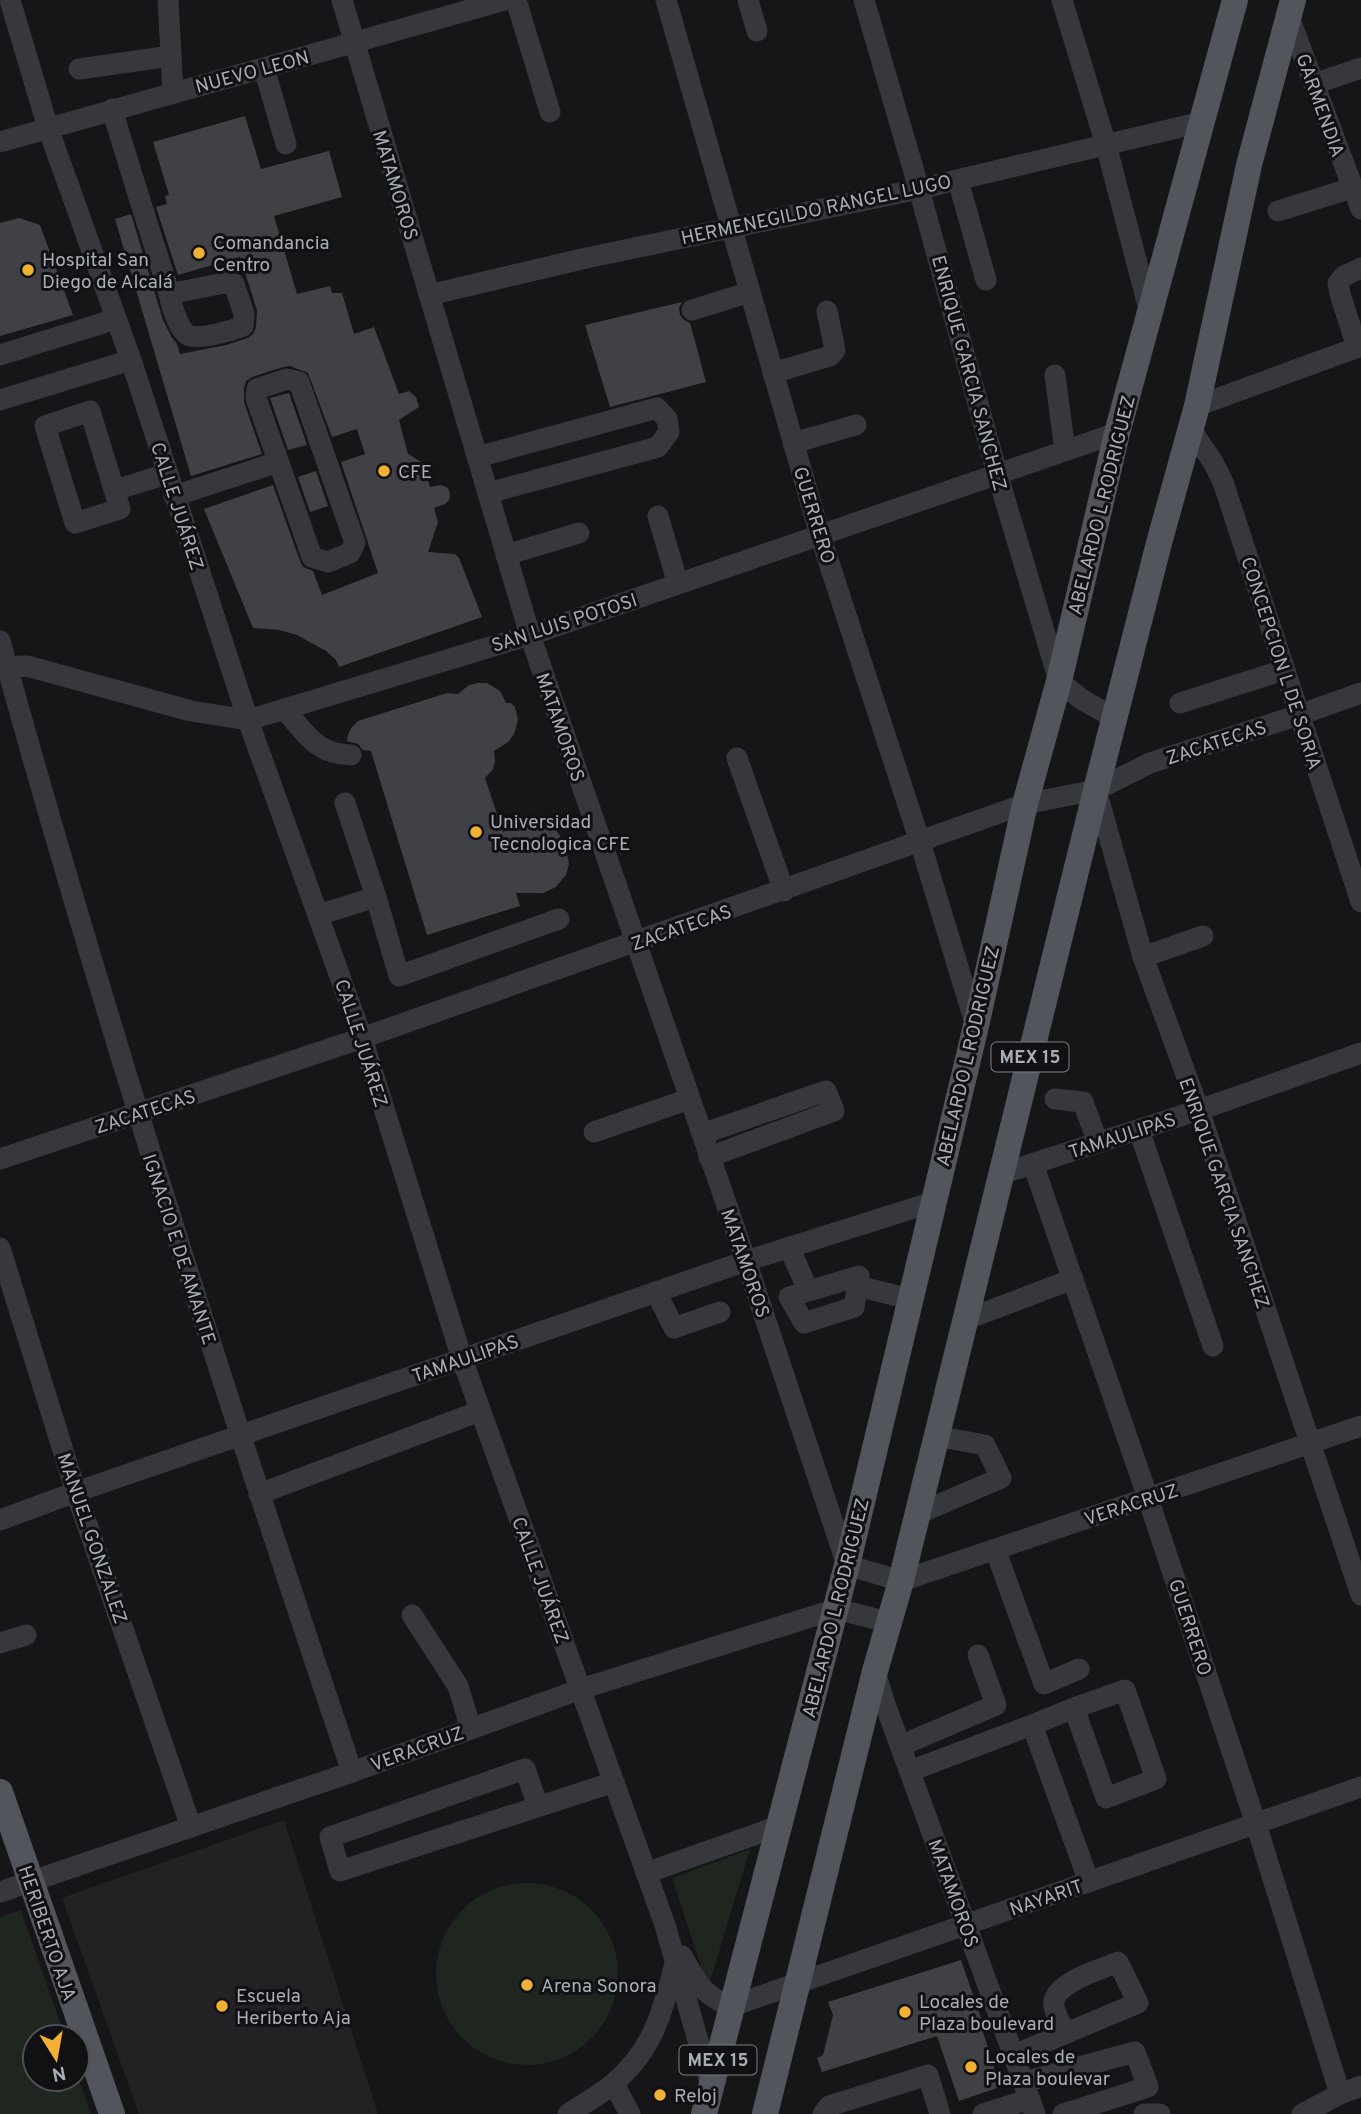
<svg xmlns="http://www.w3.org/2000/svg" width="1361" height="2114" font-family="Overpass,sans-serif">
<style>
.built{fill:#222225}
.green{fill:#1e261f}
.building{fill:#404145}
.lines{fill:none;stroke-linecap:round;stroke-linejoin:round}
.minor{stroke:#37383d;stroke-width:21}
.major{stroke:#53555c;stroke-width:26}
.poi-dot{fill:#f2b134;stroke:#111113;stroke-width:2.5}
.labels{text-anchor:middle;stroke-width:6;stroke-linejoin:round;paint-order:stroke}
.shield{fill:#111113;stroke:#7b7e86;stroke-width:2}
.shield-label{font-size:18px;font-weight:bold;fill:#a8adb8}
.street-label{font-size:19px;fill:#a8adb8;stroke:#111113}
.poi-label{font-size:19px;fill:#a8adb8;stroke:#111113;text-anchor:start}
</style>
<rect width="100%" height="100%" fill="#161618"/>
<path class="built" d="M 284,1820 L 378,2114 L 139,2114 L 62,1898 Z"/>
<g class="green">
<path d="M 750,1849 L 708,1988 L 672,1878 Z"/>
<circle cx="527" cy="1974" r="91"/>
<path d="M 21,1910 L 65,2037 L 35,2037 L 35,2079 L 77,2079 L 77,2074 L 91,2114 L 0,2114 L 0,1917 Z"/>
</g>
<g class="building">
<path d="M 245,116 L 261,169 L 329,151 L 342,197 L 274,216 L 297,294 L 330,286 L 332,293 L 342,293 L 354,334 L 374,327 L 399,394 L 409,391 L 416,397 L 419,407 L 399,420 L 408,454 L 423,463 L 430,487 L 441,485 L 448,488 L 450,494 L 449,500 L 445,504 L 434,508 L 438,522 L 428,552 L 455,554 L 459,558 L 482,617 L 339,667 L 336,660 L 326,651 L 297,635 L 279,630 L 253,628 L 204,509 L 273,485 L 300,561 L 303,567 L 313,571 L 322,595 L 378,573 L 341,462 L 365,454 L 357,429 L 332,437 L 308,373 L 290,366 L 283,367 L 252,377 L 246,381 L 244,388 L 244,402 L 262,454 L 191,476 L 115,219 L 131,214 L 163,320 L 171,336 L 177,344 L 180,354 L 226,345 L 248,338 L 253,334 L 256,327 L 257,310 L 240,257 L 178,275 L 156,207 L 167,204 L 165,196 L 169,195 L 153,142 Z"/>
<path d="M 19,218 L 40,225 L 73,315 L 0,336 L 0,223 Z"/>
<path d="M 682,302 L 679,308 L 680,315 L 684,320 L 690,323 L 706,382 L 610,407 L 585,325 Z"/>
<path d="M 289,393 L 307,445 L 288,450 L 270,398 Z"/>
<path d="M 316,471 L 328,506 L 310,512 L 298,477 Z"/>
<path d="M 478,683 L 487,683 L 500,691 L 506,703 L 511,703 L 515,707 L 518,720 L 514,734 L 508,742 L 494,751 L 495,761 L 493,769 L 485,778 L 503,832 L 526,818 L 544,819 L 552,824 L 560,836 L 566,849 L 569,864 L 566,875 L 556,887 L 543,893 L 516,893 L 520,906 L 427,935 L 371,751 L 363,750 L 358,744 L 347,741 L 348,735 L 351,728 L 358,721 L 447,693 L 458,694 L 469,685 Z"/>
<path d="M 961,1960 L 982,2021 L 980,2022 L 1000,2087 L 959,2101 L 937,2036 L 822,2072 L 817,2058 L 823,2055 L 833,2015 L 828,2002 Z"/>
</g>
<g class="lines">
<g class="minor">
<path d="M 10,0 L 48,128 L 131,360 L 248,720 L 362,1038 L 462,1359 L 665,1925 L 711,2086"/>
<path d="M 168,0 L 173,92"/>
<path d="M 342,0 L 530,635 L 746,1261 L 847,1565 L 901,1581 L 1361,1426"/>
<path d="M 516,0 L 550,112"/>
<path d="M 666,0 L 820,535 L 920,842 L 976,1026"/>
<path d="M 748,0 L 757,31"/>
<path d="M 864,0 L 919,189 L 997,473 L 1059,681 L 1081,699 L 1115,718"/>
<path d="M 1062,0 L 1106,145 L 1150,313"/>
<path d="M 1287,12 L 1361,209"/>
<path d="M 264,68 L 286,144"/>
<path d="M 79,69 L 171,56"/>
<path d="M 1314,84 L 1361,68"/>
<path d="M 112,109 C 129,166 147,223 165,279 C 169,294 175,324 186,334 C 195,342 233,330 243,326 L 244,314 L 234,284 L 224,283 L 169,294"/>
<path d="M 0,142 L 505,0"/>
<path d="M 958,180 L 986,280"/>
<path d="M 1278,211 L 1352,188"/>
<path d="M 429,295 L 586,258 L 919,189 L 1202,122"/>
<path d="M 692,310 L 750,292"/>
<path d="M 1357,347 L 1340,294 L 1338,283 L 1344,276 L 1361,268"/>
<path d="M 0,355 L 116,319"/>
<path d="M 773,373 L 830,356 L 835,350 L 827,311"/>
<path d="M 1055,375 L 1065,451"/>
<path d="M 287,379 L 299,382 L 355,543 L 350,553 L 328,562 L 312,557 L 256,398 L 257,389 Z"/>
<path d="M 0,400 L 131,360"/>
<path d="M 1197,406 L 1361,346"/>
<path d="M 90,411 L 120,509 L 75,523 L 45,426 Z"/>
<path d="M 1191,430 L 1213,462 L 1223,482 L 1361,902"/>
<path d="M 793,443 L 856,425"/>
<path d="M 477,457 L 657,408 L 667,419 L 669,432 L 658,447 L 488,493"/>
<path d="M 115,490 L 167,474"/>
<path d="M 174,496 L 278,462"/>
<path d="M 658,516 L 678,584"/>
<path d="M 506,555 L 579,533"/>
<path d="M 0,641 C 105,1022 226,1397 352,1772"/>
<path d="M 0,667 L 27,666 L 191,711 L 248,720 L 530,635 L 1117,433"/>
<path d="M 1180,703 L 1284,670"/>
<path d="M 284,709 C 306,733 315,754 351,755"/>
<path d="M 737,758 L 784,891"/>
<path d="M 1096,790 L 1143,957 L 1199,1110 L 1361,1595"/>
<path d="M 345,803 L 376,897 L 399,976 L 559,919"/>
<path d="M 318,915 L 376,897"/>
<path d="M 1143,957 L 1203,936"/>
<path d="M 1055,1099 L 1083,1102 L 1098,1143"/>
<path d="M 1139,1130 L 1213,1346"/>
<path d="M 594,1132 L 689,1099"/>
<path d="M 702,1134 L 826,1091 L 834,1111 L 709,1157"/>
<path d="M 0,1159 L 362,1038 L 1025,804 L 1096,790 L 1150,763 L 1299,715 L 1361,693"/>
<path d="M 1033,1164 L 1148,1498 L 1256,1824 L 1340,2094"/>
<path d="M 1001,1174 L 1199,1110 L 1361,1053"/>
<path d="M 789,1247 L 808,1290"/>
<path d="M 0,1248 L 76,1492 L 191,1827"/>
<path d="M 859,1276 L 854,1307 L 804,1323 L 789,1297 Z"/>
<path d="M 857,1286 L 910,1299"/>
<path d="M 656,1292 L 674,1328 L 720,1312"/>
<path d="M 965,1320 L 1073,1279"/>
<path d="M 259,1494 L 480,1411"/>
<path d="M 917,1514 L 1001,1478 L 985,1445 L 936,1436"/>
<path d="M 0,1520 L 76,1492 L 746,1261 L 933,1202"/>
<path d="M 995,1549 L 1044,1684 L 1079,1669"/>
<path d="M 412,1615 L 458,1686 L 471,1729"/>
<path d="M 0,1643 L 26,1635"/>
<path d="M 875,1671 L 885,1704 L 1035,2114"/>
<path d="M 1032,1725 L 1074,1708 L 1125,1690 L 1156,1779 L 1106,1798 L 1074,1708"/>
<path d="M 900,1746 L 996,1705 L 978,1655"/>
<path d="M 910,1771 L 1032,1725 L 1089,1882"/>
<path d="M 538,1806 L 525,1769 L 330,1837 L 340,1871 L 614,1782"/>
<path d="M 646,1873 L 779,1826"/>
<path d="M 0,1892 L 352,1772 L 581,1689 L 836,1609 L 888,1622"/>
<path d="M 682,1956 C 697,1982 702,1996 732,2006 L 1361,1787"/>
<path d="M 1014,2055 L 1138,2003 L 1118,1962 C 1100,1970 1050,1983 1054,2007 C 1056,2016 1062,2025 1065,2033"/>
<path d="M 1024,2082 L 1135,2052 L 1148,2087 L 1063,2114"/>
<path d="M 614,2084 L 630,2114"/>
<path d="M 568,2114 C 583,2104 600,2095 614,2083 C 654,2049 662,2012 675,1964"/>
<path d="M 823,2114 L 829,2106 L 928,2075 L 940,2114"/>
<path d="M 983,2114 L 1030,2099"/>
<path d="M 1144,2114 L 1160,2114"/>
<path d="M 1302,2114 L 1340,2094 L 1361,2086"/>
</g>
<g class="major">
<path d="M 0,1792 L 112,2114"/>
<path d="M 704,2114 L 847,1565 L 976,1026 L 1025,804 L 1059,681 L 1117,433 L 1235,0"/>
<path d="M 765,2114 L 875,1671 L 901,1581 L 1096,790 L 1159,543 L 1197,406 L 1249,165 L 1293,0"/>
</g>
</g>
<g class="poi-dot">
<circle cx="199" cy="253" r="7"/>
<circle cx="28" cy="270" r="7"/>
<circle cx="384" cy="471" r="7"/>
<circle cx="476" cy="832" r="7"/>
<circle cx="527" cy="1985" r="7"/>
<circle cx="222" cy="2006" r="7"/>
<circle cx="905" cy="2012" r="7"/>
<circle cx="971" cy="2067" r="7"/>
<circle cx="660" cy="2095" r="7"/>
</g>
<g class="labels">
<g class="shield">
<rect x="991.5" y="1042.5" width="77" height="29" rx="5"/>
<rect x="679.5" y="2045.5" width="77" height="29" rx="5"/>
</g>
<g class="shield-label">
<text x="1030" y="1063">MEX 15</text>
<text x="718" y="2066">MEX 15</text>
</g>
<g class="street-label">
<text transform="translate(252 71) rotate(-15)" y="7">NUEVO LEON</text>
<text transform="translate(1321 105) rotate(70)" y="7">GARMENDIA</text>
<text transform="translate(396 185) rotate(73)" y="7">MATAMOROS</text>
<text transform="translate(816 209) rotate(-12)" y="7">HERMENEGILDO RANGEL LUGO</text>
<text transform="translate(970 373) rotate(75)" y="7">ENRIQUE GARCIA SANCHEZ</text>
<text transform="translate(1101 505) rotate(-76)" y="7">ABELARDO L RODRIGUEZ</text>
<text transform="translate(178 506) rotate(72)" y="7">CALLE JUÁREZ</text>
<text transform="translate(815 515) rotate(73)" y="7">GUERRERO</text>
<text transform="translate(564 622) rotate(-18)" y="7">SAN LUIS POTOSI</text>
<text transform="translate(1282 663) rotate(72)" y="7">CONCEPCION L DE SORIA</text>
<text transform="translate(561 727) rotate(71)" y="7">MATAMOROS</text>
<text transform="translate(1216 742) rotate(-18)" y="7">ZACATECAS</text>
<text transform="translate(681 927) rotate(-19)" y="7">ZACATECAS</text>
<text transform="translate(362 1043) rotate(72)" y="7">CALLE JUÁREZ</text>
<text transform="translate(967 1056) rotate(-77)" y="7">ABELARDO L RODRIGUEZ</text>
<text transform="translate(145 1111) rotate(-18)" y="7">ZACATECAS</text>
<text transform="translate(1122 1135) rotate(-18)" y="7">TAMAULIPAS</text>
<text transform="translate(1225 1193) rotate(71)" y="7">ENRIQUE GARCIA SANCHEZ</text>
<text transform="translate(180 1249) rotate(72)" y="7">IGNACIO E DE AMANTE</text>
<text transform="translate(746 1263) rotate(71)" y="7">MATAMOROS</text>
<text transform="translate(465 1358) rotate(-19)" y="7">TAMAULIPAS</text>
<text transform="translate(1131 1504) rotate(-18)" y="7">VERACRUZ</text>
<text transform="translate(93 1538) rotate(71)" y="7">MANUEL GONZALEZ</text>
<text transform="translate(541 1580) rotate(70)" y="7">CALLE JUÁREZ</text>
<text transform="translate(835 1608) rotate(-76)" y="7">ABELARDO L RODRIGUEZ</text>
<text transform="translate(1191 1627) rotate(72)" y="7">GUERRERO</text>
<text transform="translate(417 1748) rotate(-20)" y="7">VERACRUZ</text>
<text transform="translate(954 1893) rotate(70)" y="7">MATAMOROS</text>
<text transform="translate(1046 1897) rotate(-19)" y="7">NAYARIT</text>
<text transform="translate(48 1933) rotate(71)" y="7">HERIBERTO AJA</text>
</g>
<g class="poi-label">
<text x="213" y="249">Comandancia<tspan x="213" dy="22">Centro</tspan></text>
<text x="42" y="266">Hospital San<tspan x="42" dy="22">Diego de Alcalá</tspan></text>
<text x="398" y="478">CFE</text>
<text x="490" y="828">Universidad<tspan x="490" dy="22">Tecnologica CFE</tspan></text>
<text x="541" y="1992">Arena Sonora</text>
<text x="236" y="2002">Escuela<tspan x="236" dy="22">Heriberto Aja</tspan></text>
<text x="919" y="2008">Locales de<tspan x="919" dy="22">Plaza boulevard</tspan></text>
<text x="985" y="2063">Locales de<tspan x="985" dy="22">Plaza boulevar</tspan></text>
<text x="674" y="2102">Reloj</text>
</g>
</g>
<g transform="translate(56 2058) rotate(169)"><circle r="33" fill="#111113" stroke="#4d4f55" stroke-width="2"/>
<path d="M0-5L12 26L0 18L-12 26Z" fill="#f2b134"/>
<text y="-10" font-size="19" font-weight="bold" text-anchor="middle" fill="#a8adb8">N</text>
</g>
</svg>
